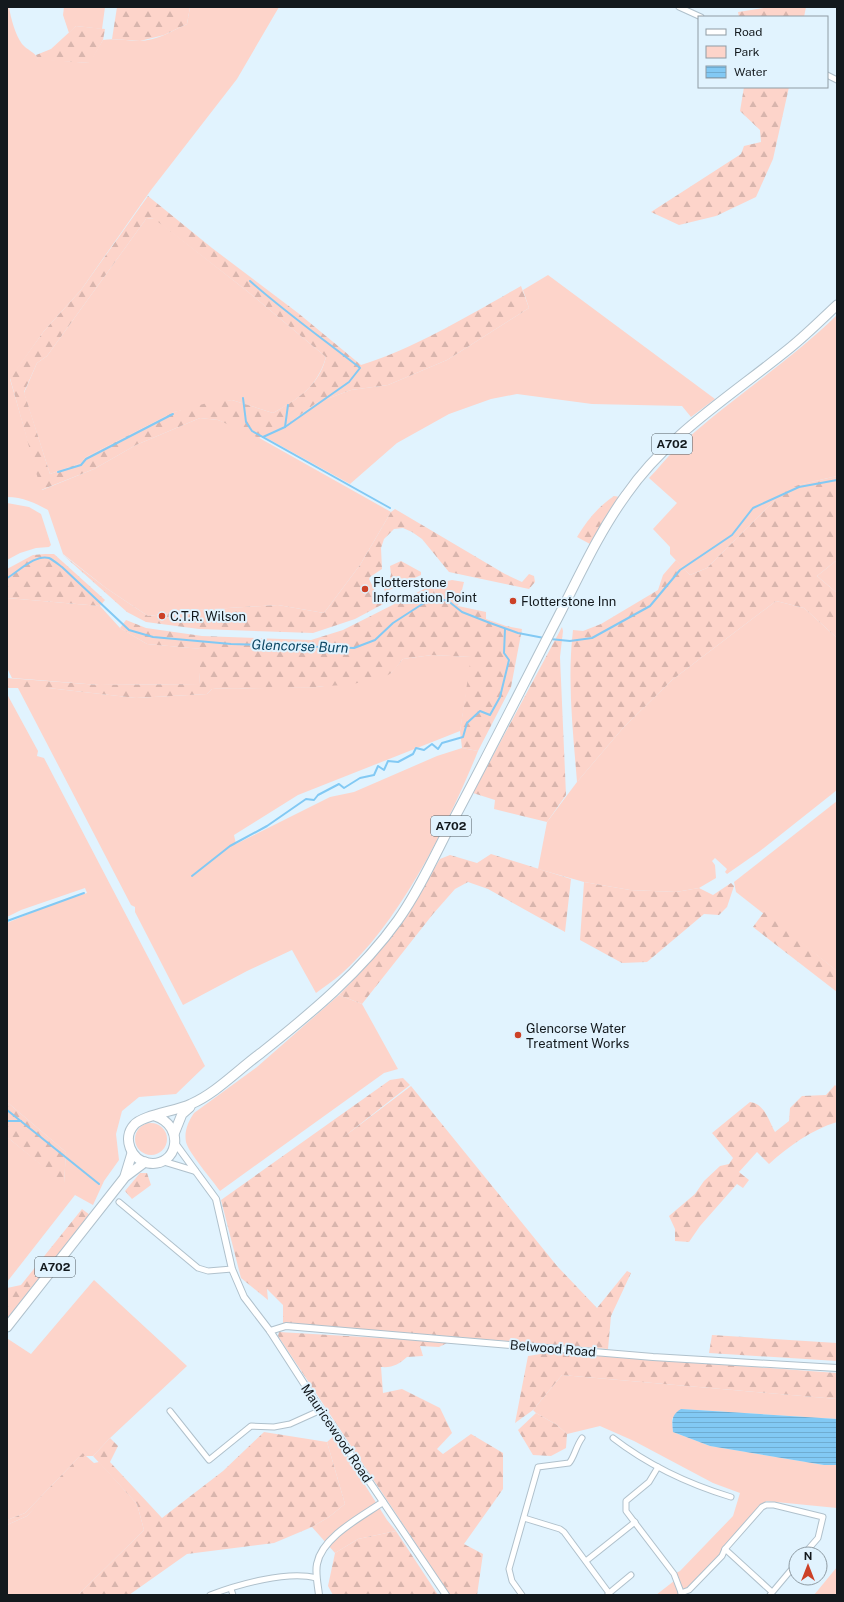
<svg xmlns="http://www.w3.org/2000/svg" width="844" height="1602" font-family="'Public Sans',sans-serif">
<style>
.green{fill:#fdd4ca}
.forest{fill:url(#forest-firs);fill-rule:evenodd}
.water{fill:url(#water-rules)}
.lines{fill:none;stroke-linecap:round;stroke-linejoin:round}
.stream{stroke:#82c9f4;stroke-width:2}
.minor-casing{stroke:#b0c1cc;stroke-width:7}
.tertiary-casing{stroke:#b0c1cc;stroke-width:8}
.trunk-casing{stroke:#b0c1cc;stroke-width:11}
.minor{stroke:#fff;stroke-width:5}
.tertiary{stroke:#fff;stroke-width:6}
.trunk{stroke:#fff;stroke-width:9}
.poi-dot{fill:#cc4127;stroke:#e1f3fe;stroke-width:1.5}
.labels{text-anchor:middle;stroke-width:4;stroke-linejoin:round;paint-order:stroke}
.shield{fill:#e1f3fe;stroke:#515a60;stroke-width:1}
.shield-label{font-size:12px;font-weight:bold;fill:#13191d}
.poi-label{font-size:13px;fill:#13191d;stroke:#e1f3fe;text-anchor:start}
.street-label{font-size:13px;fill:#13191d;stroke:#e1f3fe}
.water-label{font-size:14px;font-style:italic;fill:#0d4764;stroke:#e1f3fe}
</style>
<defs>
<pattern id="forest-firs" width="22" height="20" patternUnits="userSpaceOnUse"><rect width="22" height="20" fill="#fdd4ca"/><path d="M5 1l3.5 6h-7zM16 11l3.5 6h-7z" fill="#d8b5ad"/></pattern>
<pattern id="water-rules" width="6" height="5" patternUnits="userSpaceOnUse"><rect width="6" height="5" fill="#82c9f4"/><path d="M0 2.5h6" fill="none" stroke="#6facd1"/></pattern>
</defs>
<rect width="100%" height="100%" fill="#e1f3fe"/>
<g class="green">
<path d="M 7,7 L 9,7 C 11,19 15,34 22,44 C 27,50 35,52 38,59 L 89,63 L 103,40 C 115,38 127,41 139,41 C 156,41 172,31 187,24 L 190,7 L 279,7 L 237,79 L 151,190 L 81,290 L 44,331 L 10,379 L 42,490 L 94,469 L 136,445 L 200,418 L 218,420 L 245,430 L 391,512 L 360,565 L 324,613 L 278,605 L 196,610 L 148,616 L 106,588 L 63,554 L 48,510 C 35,503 23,497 7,497 Z"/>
<path d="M 64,7 L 105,7 L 102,29 L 76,26 L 69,33 L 63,15 Z"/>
<path d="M 154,218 L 247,291 L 326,357 C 317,387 300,398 273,413 L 232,400 L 174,412 L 86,457 L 81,463 L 50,474 L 24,393 L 37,363 L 47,356 L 146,219 Z"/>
<path d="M 548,275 L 715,399 L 691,417 L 682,406 L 592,404 L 517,394 L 491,399 L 449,414 L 397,443 L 350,484 L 263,436 L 285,426 L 316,403 L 351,390 L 388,385 L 447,360 L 529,308 L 523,290 Z"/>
<path d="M 837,315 L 837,476 L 798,485 L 775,500 L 707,568 L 690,575 L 670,554 L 670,547 L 653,529 L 677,503 L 649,478 C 658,469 666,458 676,449 C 727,401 787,364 837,315 Z"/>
<path d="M 7,503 L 29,507 L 41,514 L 51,545 L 49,547 L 36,548 L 20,553 L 7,560 Z"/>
<path d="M 837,560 L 837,593 L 817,576 Z"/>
<path d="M 452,580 L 464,582 L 458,606 L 446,597 L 435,597 L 434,584 Z"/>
<path d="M 7,598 L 100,606 L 120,628 L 147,644 L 202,649 L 199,684 L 99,685 L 12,678 L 7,668 Z"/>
<path d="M 776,601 L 804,608 L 837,638 L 837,790 L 760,851 L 727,874 L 725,872 L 727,869 L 715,858 L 712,861 L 715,865 L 716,878 L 699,888 L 676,892 L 630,890 L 584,882 L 538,869 L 547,822 L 577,782 L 623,728 L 672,680 Z"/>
<path d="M 432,655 L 472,657 L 460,731 L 298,795 L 234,835 L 236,844 L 330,797 L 354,792 L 437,756 L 462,748 L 478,751 C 449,823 399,924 340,975 C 333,981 324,987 316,993 L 292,950 L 247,971 L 183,1005 L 135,912 L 135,907 L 131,905 L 18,688 L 48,688 L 136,698 L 207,694 L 212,689 L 319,687 L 391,673 L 403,659 Z"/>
<path d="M 7,694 L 38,751 L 37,756 L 44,758 L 205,1066 L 176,1094 L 139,1097 L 122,1111 L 116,1134 L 119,1160 L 104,1181 L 93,1205 L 75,1195 L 7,1282 L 7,1137 L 64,1183 L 66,1152 L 7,1102 L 7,923 L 50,905 L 87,893 L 85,888 L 21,910 L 7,917 Z"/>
<path d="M 837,801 L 837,971 L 736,892 L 734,882 Z"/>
<path d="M 339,995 L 362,1004 L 398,1069 L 384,1073 L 220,1191 C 213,1181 188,1152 186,1142 C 184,1131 188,1122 194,1113 L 257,1067 Z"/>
<circle cx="151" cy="1139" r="16"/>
<path d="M 94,1280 L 187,1366 L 110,1438 L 93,1456 L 86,1456 L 94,1463 L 99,1462 L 137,1504 L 144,1530 L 78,1595 L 7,1595 L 7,1525 L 27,1516 L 83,1453 L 25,1513 L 7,1520 L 7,1340 L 8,1339 L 31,1354 Z"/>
<path d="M 562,1375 L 837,1399 L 837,1419 L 681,1409 L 672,1419 L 673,1432 L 710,1446 L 824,1465 L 837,1465 L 837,1508 L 766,1501 L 766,1505 L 689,1590 L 679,1595 L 656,1595 L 674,1581 L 674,1574 L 680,1571 L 733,1516 L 740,1493 L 713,1483 L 634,1441 L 600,1426 L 567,1434 L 557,1425 L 536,1413 L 533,1410 Z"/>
<path d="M 334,1436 L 387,1520 L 396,1531 L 358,1539 L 335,1553 L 312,1527 L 329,1517 L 345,1504 L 327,1442 Z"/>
<path d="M 837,1567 L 837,1595 L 814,1595 Z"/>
</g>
<g class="forest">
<path d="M 117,7 L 190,7 L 187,24 L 164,35 L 140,41 L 112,39 Z"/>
<path d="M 771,7 L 806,7 L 804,17 L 739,17 L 738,12 Z"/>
<path d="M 76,26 L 105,29 L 103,40 L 90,63 L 38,60 L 36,55 L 51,49 Z"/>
<path d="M 744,87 L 789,87 L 773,159 L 756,197 L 716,216 L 679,225 L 651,212 L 741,154 L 744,146 L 761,142 L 760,130 L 740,111 Z"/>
<path d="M 148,196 L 212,248 L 298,313 L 361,365 C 418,347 469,315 521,286 L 529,308 L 447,360 L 388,385 L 351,390 L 316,403 L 285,426 L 259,438 L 218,420 L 200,418 L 136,445 L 94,469 L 41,490 L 10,378 L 44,331 L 81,290 ZM 153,218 L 247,291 L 326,357 C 319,386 298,399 273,413 L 232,400 L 207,403 L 174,412 L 86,457 L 81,463 L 50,474 L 24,392 L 37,363 L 47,356 L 146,219 Z"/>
<path d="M 837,476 L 837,560 L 817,576 L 837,593 L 837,638 L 804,608 L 776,601 L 672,680 L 623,728 L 577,782 C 573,731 567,681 573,630 L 583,631 L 601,624 L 658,590 L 663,575 L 676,560 L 690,575 L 707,568 L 775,500 L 774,496 L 798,485 Z"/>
<path d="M 614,496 L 620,497 L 590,544 L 577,537 C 587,520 598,507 614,496 Z"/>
<path d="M 395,509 L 505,574 L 522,582 L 529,574 L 534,576 L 535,582 L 529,589 L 449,572 L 422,539 L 412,532 L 403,528 L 394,529 L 384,539 L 381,548 L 382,569 L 370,577 L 369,579 L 376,593 L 385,603 L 355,619 L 313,633 L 199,629 L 146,622 L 127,612 L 62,554 L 106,588 L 148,616 L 196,610 L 278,605 L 324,613 L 360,565 L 391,512 Z"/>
<path d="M 45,554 L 54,554 L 105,600 L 100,606 L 7,598 L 7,569 L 33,555 Z"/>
<path d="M 401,561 L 421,572 L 421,575 L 385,592 L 383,586 L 388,585 L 391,574 L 390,566 Z"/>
<path d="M 434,584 L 435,597 L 446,597 L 458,606 L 486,612 L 486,619 L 506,626 L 522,629 L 511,687 L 478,751 L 462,748 L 460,731 L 471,657 L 432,655 L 403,659 C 399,663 396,669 391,673 C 368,691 247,688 212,689 L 207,694 L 136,698 L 48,688 L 7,688 L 7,678 L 99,685 L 199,684 L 201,649 L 147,644 L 120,628 L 126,620 L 146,628 L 202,636 L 311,640 L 343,630 Z"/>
<path d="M 562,627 L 563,631 L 560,657 L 566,795 L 547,822 L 494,809 L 495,800 L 473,793 Z"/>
<path d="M 491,854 L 571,879 L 565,932 L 488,889 L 468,882 L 455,889 L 433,914 L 362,1004 L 339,995 L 362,971 L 396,929 L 440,859 L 450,855 L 477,863 Z"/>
<path d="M 584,882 L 630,890 L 676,892 L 699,888 L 713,895 L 731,883 L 734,886 L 727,907 L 719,915 L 704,914 L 647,962 L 622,963 L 580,940 Z"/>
<path d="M 764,912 L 837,971 L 837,992 L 753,927 Z"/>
<path d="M 403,1078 L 410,1085 L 341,1139 L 411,1086 L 557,1266 L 597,1308 L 627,1271 L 631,1273 L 611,1316 L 608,1349 L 283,1323 L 283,1305 L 267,1289 L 268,1300 L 241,1278 L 221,1200 L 390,1080 Z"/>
<path d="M 835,1085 L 837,1087 L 837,1122 C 811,1130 789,1146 769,1164 L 757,1152 L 739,1172 L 749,1180 L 743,1188 L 737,1184 L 700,1226 L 689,1242 L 675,1241 L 675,1229 L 669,1216 L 695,1194 L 704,1181 L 720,1166 L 729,1164 L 733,1158 L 712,1133 L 750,1102 C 765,1104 769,1121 775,1132 L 789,1121 L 790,1108 L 802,1096 L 826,1095 Z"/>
<path d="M 7,1102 L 66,1152 L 64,1184 L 7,1137 Z"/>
<path d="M 140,1173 L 147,1173 L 151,1185 L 132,1199 L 125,1191 Z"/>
<path d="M 82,1209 L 90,1215 L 7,1322 L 7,1288 L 21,1285 Z"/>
<path d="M 279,1332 L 449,1342 L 439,1347 L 420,1346 L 423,1356 L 407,1357 C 399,1364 393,1368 381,1367 L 383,1393 L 402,1389 L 440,1408 L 452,1433 L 437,1449 L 443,1454 L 471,1434 L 503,1453 L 503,1489 L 464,1544 L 483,1554 L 477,1595 L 450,1595 L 278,1336 Z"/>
<path d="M 712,1335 L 837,1343 L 837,1361 L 709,1353 Z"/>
<path d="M 553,1352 L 837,1373 L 837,1399 L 562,1375 L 533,1410 L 515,1423 L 528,1356 Z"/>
<path d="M 536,1413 L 557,1425 L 567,1434 L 566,1448 L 551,1456 L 533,1455 L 518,1430 Z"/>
<path d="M 264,1432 L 327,1442 L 345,1504 L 329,1517 L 312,1527 L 274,1543 L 187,1554 L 129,1595 L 78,1595 L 144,1530 L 137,1504 L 93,1456 L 110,1438 L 118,1446 L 110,1462 L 162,1518 L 223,1471 Z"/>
<path d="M 83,1453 L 85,1455 L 27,1516 L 7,1525 L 7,1520 L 25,1513 Z"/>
<path d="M 396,1531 L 438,1595 L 333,1595 L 328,1586 L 335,1553 L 358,1539 Z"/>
</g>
<path class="water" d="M 681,1409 L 837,1419 L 837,1465 L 824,1465 L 710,1446 L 673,1432 C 672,1421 671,1415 681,1409 Z"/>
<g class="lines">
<g class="stream">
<path d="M 250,281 C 285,312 323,339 360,368 L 349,382 L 285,427 L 263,437"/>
<path d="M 243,398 L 246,422 L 252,431 L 390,508"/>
<path d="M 285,427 L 288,405"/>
<path d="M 58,472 L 81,465 L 86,459 L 173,414"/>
<path d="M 7,578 C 18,572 35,554 49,558 C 53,560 58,564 62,567 L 129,630 L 153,637 L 231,644 L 354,648 L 375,640 L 393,623 L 427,601 L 447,600 L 462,612 L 490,623 L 518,633 L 544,638"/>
<path d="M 550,639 L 570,641 L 592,638 L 650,606 L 680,570 L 732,535 L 753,508 L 799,487 L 837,480"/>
<path d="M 192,876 L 230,846 L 267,826 L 306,799 L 314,800 L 318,795 L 339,784 L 344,788 L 360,778 L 374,775 L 378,766 L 384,770 L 388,761 L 398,762 L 413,754 L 416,748 L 424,750 L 432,744 L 438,749 L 442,743 L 463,737 L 467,723 L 480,711 L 490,715 L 500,697 L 509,660 L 504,653 L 505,629"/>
<path d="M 7,921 L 84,893"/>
<path d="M 7,1110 L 99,1184"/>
<path d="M 7,1121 L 21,1121"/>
</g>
<defs>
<g id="minor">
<path d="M 679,7 L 701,17"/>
<path d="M 827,75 L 837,80"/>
<path d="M 119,1202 L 198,1268 L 208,1271 L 232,1269"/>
<path d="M 170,1411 L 209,1460 L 251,1426 L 274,1427 L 290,1424 L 321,1410"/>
<path d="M 613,1438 C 648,1465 688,1484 731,1497"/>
<path d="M 658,1467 L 649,1482 L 626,1501 L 626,1511 L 674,1574 L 682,1595"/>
<path d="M 524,1518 L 560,1529 L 564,1532 L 609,1593"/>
<path d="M 725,1549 L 772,1592"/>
<path d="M 586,1561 L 635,1522"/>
<path d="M 231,1589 L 233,1595"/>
<path d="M 681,1593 L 689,1590 L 722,1556 L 725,1549 L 762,1507 L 766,1505 L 774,1505 L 823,1517 L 818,1538 L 804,1554"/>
<path d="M 608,1594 L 631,1575"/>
<path d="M 210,1595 C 237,1585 288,1570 316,1578"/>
<path d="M 522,1595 L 512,1581 L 509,1569 L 538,1467 L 569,1463 C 574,1458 576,1446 582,1438"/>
<path d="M 770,1595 L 796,1564"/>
</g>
<g id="tertiary">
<path d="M 175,1143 L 216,1199 L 232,1269 L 244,1297 L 270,1331 L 321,1410 L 446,1595"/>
<path d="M 162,1161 L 195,1171"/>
<path d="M 270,1331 L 286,1326 L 653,1357 L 837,1368"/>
<path d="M 319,1595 C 318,1585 315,1574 317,1564 C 322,1537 361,1517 383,1502"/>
</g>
<g id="trunk">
<path d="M 155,1116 C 186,1126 178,1168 148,1163 C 131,1160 122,1138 134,1125 C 142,1115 177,1111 191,1104 C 215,1094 239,1069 261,1053 C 310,1014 361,972 398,920 C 418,892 433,859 449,828 C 485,761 519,693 554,625 C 577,581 597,535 626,495 C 668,434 735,393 791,347 C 807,334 822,319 837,305"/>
<path d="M 174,1134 L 182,1114 L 190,1107"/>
<path d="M 125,1176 L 132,1153"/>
<path d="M 7,1327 L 125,1177 L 145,1162"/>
</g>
</defs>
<use href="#minor" class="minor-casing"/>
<use href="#tertiary" class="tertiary-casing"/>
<use href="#trunk" class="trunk-casing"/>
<use href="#minor" class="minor"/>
<use href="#tertiary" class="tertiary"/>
<use href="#trunk" class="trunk"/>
</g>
<g class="poi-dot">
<circle cx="365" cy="589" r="4"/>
<circle cx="513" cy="601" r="4"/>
<circle cx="162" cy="616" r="4"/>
<circle cx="518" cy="1035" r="4"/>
</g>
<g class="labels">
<g class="shield">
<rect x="652" y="434" width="40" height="20" rx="3"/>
<rect x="431" y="816" width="40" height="20" rx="3"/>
<rect x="35" y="1257" width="40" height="20" rx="3"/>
</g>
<g class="shield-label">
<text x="672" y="448">A702</text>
<text x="451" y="830">A702</text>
<text x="55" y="1271">A702</text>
</g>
<g class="poi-label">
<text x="373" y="587">Flotterstone<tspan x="373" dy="15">Information Point</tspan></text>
<text x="521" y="606">Flotterstone Inn</text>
<text x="170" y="621">C.T.R. Wilson</text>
<text x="526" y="1033">Glencorse Water<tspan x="526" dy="15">Treatment Works</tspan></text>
</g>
<g class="street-label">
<text transform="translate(553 1348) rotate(5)" y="5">Belwood Road</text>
<text transform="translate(337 1433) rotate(56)" y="5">Mauricewood Road</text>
</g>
<g class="water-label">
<text transform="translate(300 646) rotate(2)" y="5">Glencorse Burn</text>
</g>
</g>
<rect width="844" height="1602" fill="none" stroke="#13191d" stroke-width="16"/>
<rect x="698" y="16" width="130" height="72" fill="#e1f3fe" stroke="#8f9ca4"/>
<rect x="706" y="29" width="20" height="6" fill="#ffffff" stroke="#8f9ca4"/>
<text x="734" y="36" font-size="12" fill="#13191d">Road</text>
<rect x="706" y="46" width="20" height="12" fill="#fdd4ca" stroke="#8f9ca4"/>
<text x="734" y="56" font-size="12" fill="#13191d">Park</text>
<rect x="706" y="66" width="20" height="12" fill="url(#water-rules)" stroke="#8f9ca4"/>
<text x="734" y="76" font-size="12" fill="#13191d">Water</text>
<g transform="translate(808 1566)"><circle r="19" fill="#e1f3fe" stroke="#8f9ca4"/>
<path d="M0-3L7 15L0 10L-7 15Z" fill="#cc4127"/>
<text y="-6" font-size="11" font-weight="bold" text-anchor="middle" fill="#13191d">N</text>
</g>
</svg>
